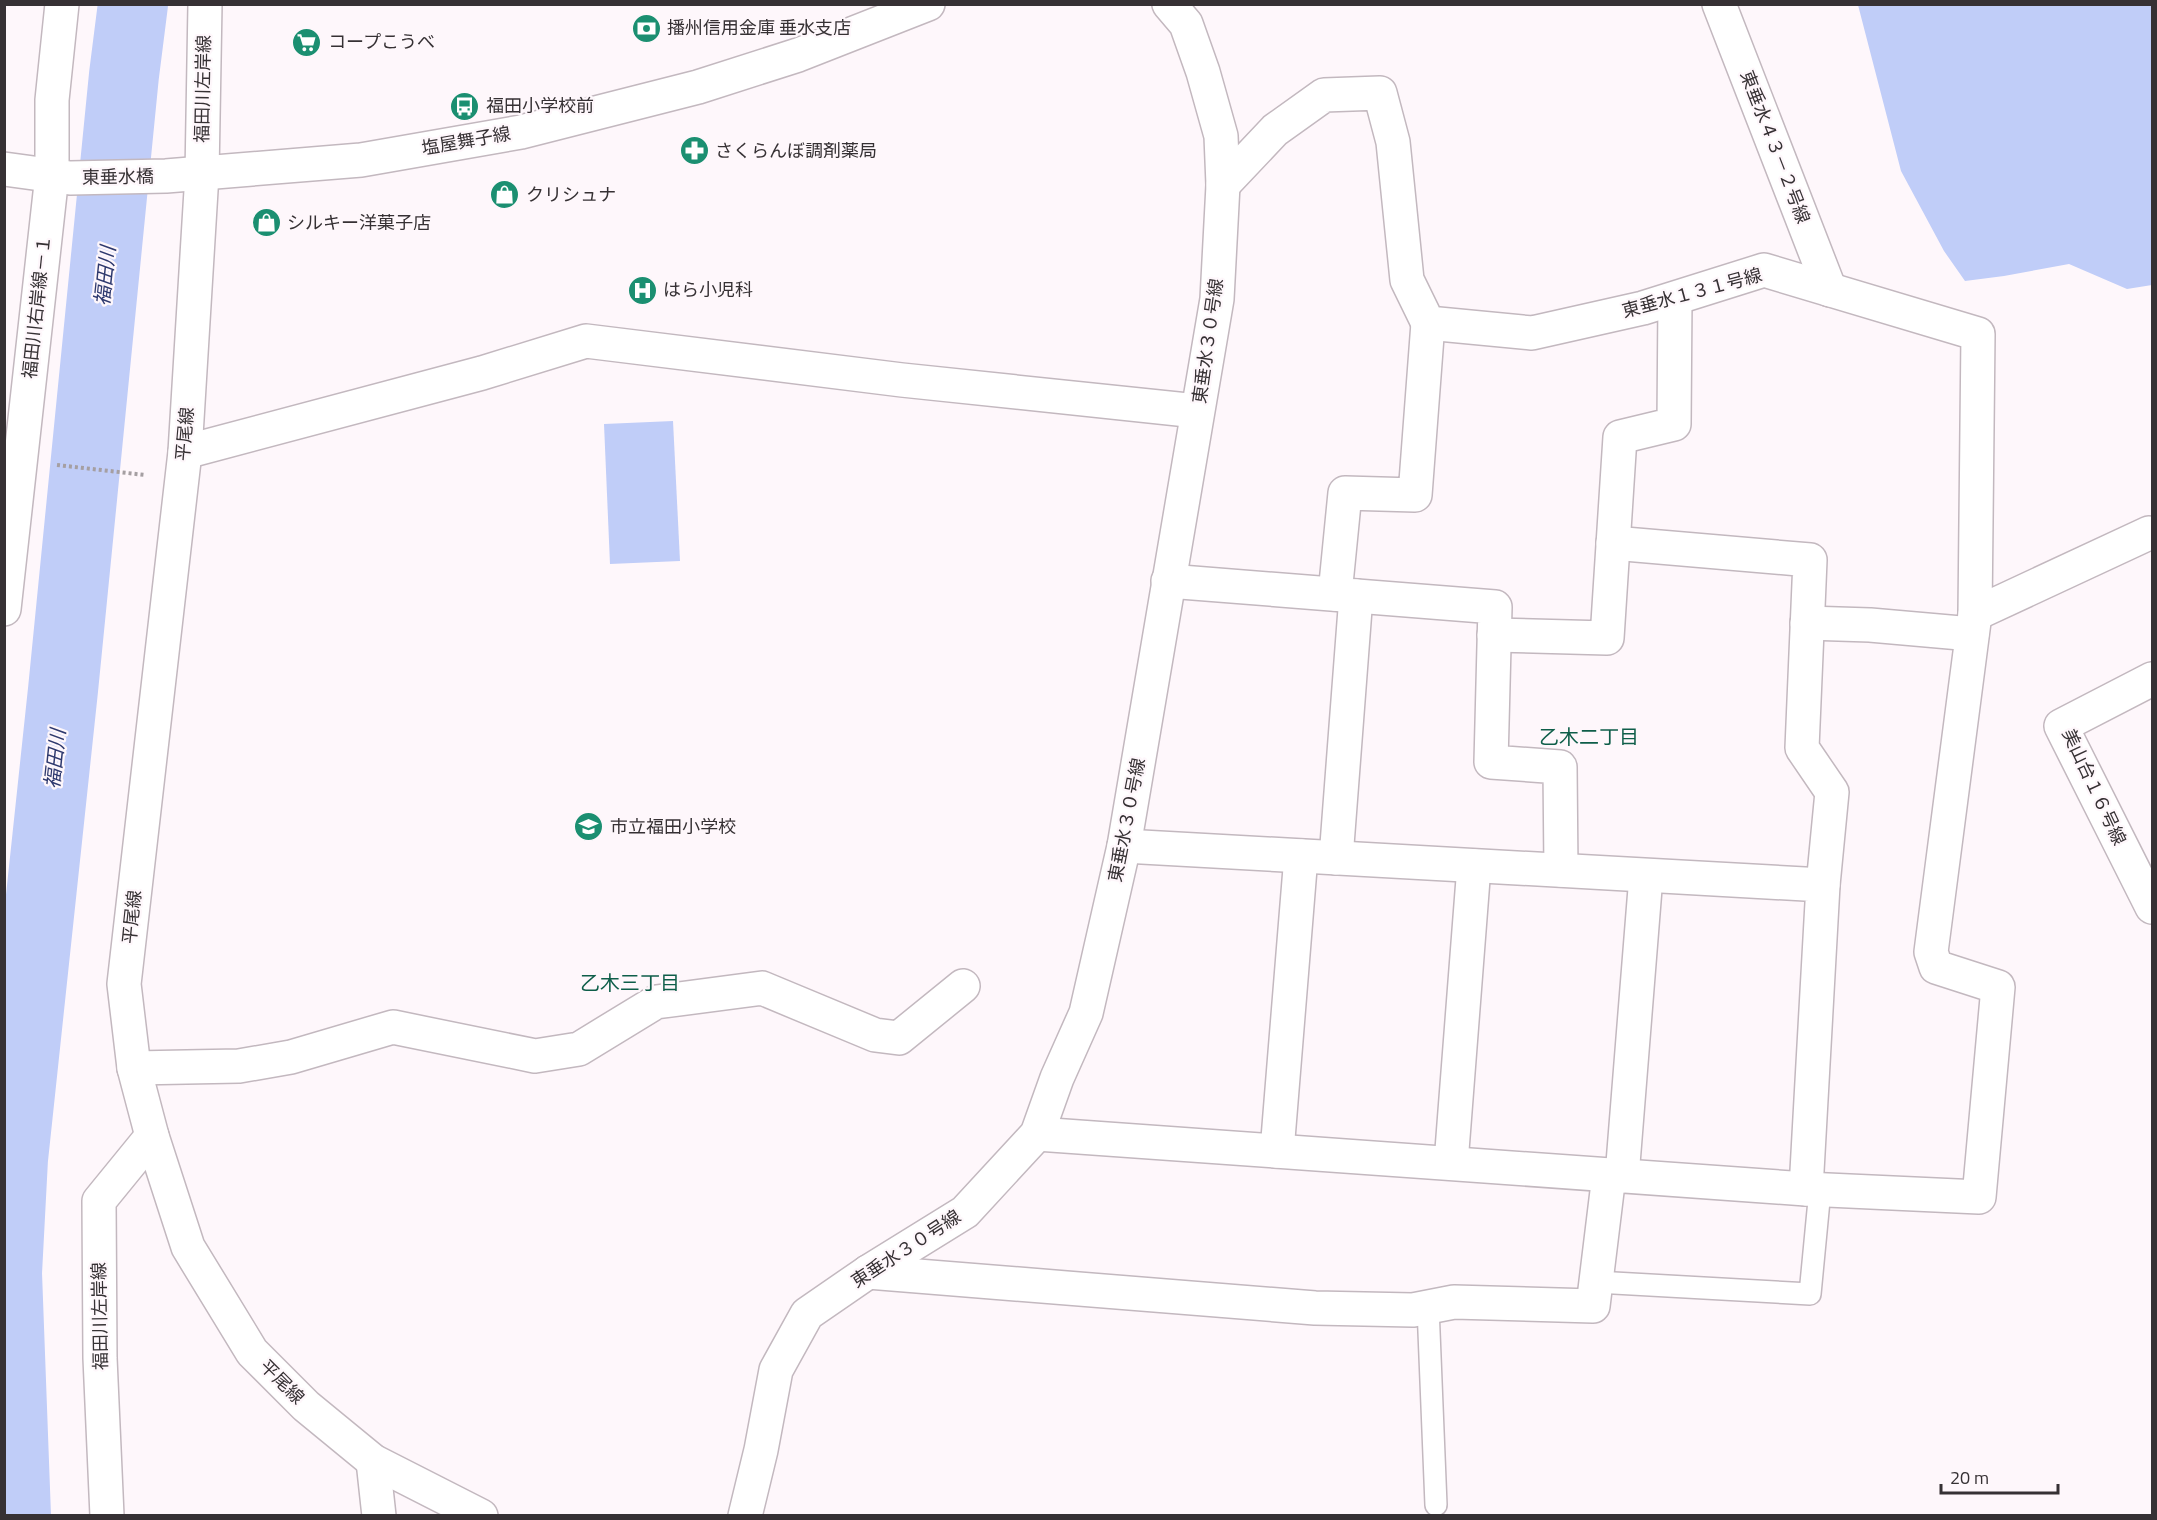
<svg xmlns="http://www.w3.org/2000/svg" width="2157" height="1520" font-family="'Titillium Web','Noto Sans JP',sans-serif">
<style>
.water{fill:#c0cdf8}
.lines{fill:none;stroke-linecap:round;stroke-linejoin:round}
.river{stroke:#c0cdf8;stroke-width:70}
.lane-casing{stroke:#c3b8bf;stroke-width:24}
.street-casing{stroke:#c3b8bf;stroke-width:36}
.secondary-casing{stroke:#c3b8bf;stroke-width:36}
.path{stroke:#a59fa2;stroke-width:4;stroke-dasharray:3 3;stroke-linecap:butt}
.lane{stroke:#fff;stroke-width:21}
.street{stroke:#fff;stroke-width:33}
.secondary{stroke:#fff;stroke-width:33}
.labels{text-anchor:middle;stroke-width:4.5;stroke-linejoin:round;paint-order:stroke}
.poi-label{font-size:18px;fill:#363134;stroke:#fef7fb;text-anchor:start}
.street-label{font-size:18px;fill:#363134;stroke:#fef7fb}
.water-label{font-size:20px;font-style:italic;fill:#2e396e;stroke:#fef7fb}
.neighbourhood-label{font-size:20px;fill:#0e5e49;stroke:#fef7fb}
</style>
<rect width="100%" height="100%" fill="#fef7fb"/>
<g class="water">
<path d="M 1858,5 L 2152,5 L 2152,285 L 2127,289 L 2069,264 L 2004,276 L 1965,281 L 1944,251 L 1901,171 Z"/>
<path d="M 673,421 L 680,561 L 610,564 L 604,424 Z"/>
</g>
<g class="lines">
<path class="river" d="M 16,1516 L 7,1273 L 13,1159 L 63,690 L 124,75 L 133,4"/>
<defs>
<g id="lane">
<path d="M 1596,1282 L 1810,1294 L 1820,1190"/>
<path d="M 1428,1307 L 1436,1505"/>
</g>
<g id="street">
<path d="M 1719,4 L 1830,290"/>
<path d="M 202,174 L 205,4"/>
<path d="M 1223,185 L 1275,130 L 1324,95 L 1380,93 L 1393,142 L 1407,280 L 1428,323 L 1532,333 L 1643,308 L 1764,270 L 1978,334 L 1975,614 L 2149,533"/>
<path d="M 185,452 L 482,373 L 586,341 L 902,380 L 1197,411"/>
<path d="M 1613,543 L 1810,560 L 1802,748 L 1832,792 L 1823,885"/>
<path d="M 1168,581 L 1495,607 L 1491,762 L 1560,767 L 1561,870"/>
<path d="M 1335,594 L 1345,493 L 1415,495 L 1428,323"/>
<path d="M 4,609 L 52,175 L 52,100 L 62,4"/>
<path d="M 1807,623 L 1870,625 L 1972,634"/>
<path d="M 1494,635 L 1607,638 L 1620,437 L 1674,424 L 1675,299"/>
<path d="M 2152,679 L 2061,726 L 2152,907"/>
<path d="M 1124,846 L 1823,885 L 1806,1189"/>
<path d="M 1336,858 L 1356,596"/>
<path d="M 134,1068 L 239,1066 L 291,1057 L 393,1027 L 535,1056 L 579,1049 L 656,1002 L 762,988 L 875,1035 L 899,1038 L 963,986"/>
<path d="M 1037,1134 L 1806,1189 L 1979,1197 L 1998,987 L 1936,967 L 1931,952 L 1975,614"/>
<path d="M 1277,1151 L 1301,856"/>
<path d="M 1451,1163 L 1474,866"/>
<path d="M 1622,1176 L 1646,876"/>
<path d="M 868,1272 L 1315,1308 L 1413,1310 L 1454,1302 L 1593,1306 L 1609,1175"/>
<path d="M 373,1461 L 379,1516"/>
<path d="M 107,1516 L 100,1358 L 99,1201 L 152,1136"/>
<path d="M 745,1516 L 761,1450 L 776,1370 L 807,1314 L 868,1272 L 965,1212 L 1037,1134 L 1057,1078 L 1086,1013 L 1124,846 L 1217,299 L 1223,185 L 1221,136 L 1203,72 L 1186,24 L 1169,4"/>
</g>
<g id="secondary">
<path d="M 4,169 L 70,178 L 166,176 L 361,160 L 521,132 L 698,87 L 798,55 L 928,4"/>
<path d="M 202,174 L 185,452 L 124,984 L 134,1068 L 152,1136 L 188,1247 L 252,1352 L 306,1406 L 373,1461 L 481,1516"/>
</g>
</defs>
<use href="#lane" class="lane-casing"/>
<use href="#street" class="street-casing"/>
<use href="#secondary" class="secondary-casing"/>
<path class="path" d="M 57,465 L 145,475"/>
<use href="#lane" class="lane"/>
<use href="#street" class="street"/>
<use href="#secondary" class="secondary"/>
</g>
<defs>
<symbol id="bank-disc" viewBox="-11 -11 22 22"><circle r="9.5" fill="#1b8f71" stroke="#fef7fb"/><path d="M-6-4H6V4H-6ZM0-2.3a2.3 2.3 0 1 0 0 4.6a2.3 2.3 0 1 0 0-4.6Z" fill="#fff"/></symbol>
<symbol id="supermarket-disc" viewBox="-11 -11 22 22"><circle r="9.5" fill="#1b8f71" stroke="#fef7fb"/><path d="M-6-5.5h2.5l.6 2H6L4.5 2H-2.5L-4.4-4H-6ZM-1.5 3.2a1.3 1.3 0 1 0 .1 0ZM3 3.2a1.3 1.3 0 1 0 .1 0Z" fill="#fff"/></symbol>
<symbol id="bus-disc" viewBox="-11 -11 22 22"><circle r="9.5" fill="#1b8f71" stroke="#fef7fb"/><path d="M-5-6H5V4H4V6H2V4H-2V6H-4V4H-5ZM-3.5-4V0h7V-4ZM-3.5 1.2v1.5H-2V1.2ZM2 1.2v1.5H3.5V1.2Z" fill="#fff"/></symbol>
<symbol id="pharmacy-disc" viewBox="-11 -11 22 22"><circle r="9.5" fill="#1b8f71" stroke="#fef7fb"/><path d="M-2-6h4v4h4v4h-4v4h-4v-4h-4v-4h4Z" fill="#fff"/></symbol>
<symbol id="shop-disc" viewBox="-11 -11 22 22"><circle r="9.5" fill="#1b8f71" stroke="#fef7fb"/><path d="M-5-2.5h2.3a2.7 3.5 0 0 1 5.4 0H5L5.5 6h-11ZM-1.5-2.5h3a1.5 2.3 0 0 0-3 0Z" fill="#fff"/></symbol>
<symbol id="hospital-disc" viewBox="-11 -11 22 22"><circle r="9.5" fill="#1b8f71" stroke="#fef7fb"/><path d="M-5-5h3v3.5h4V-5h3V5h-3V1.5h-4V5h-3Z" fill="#fff"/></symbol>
<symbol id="school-disc" viewBox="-11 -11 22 22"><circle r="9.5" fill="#1b8f71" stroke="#fef7fb"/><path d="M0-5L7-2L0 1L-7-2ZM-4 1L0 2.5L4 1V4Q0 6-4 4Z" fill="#fff"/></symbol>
</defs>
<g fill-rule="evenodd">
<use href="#bank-disc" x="630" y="12" width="33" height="33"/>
<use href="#supermarket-disc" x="290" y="26" width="33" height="33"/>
<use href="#bus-disc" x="448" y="90" width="33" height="33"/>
<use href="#pharmacy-disc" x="678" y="134" width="33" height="33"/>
<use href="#shop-disc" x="488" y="178" width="33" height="33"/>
<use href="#shop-disc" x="250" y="206" width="33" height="33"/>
<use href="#hospital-disc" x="626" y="274" width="33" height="33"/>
<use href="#school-disc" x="572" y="810" width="33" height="33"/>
</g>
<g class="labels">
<g class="poi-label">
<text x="667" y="34">播州信用金庫 垂水支店</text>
<text x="328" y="48">コープこうべ</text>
<text x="486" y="112">福田小学校前</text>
<text x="715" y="157">さくらんぼ調剤薬局</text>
<text x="526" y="201">クリシュナ</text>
<text x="287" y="229">シルキー洋菓子店</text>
<text x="663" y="296">はら小児科</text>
<text x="610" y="833">市立福田小学校</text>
</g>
<g class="street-label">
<text transform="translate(203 89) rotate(-89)" y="6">福田川左岸線</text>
<text transform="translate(466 141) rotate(-10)" y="6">塩屋舞子線</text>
<text transform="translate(1775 147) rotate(69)" y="6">東垂水４３－２号線</text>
<text transform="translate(118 177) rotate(-1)" y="6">東垂水橋</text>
<text transform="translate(1692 293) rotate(-15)" y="6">東垂水１３１号線</text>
<text transform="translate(37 307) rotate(-84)" y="6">福田川右岸線－１</text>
<text transform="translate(1208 341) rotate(-82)" y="6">東垂水３０号線</text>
<text transform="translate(185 434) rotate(-85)" y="6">平尾線</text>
<text transform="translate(2094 787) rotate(65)" y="6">美山台１６号線</text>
<text transform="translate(1127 820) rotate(-79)" y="6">東垂水３０号線</text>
<text transform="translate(132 917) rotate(-84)" y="6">平尾線</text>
<text transform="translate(906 1249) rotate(-33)" y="6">東垂水３０号線</text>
<text transform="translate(100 1316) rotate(-91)" y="6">福田川左岸線</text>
<text transform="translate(282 1382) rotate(45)" y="6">平尾線</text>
</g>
<g class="water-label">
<text transform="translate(105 276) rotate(-84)" y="7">福田川</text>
<text transform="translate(55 759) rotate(-84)" y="7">福田川</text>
</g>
<g class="neighbourhood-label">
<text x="1589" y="744">乙木二丁目</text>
<text x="630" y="990">乙木三丁目</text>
</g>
</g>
<rect width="2157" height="1520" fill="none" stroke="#363134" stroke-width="12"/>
<path d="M1941 1484v9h117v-9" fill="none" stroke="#363134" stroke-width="3"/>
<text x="1950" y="1484" font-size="18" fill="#363134" stroke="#fef7fb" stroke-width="4.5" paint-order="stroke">20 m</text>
</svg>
